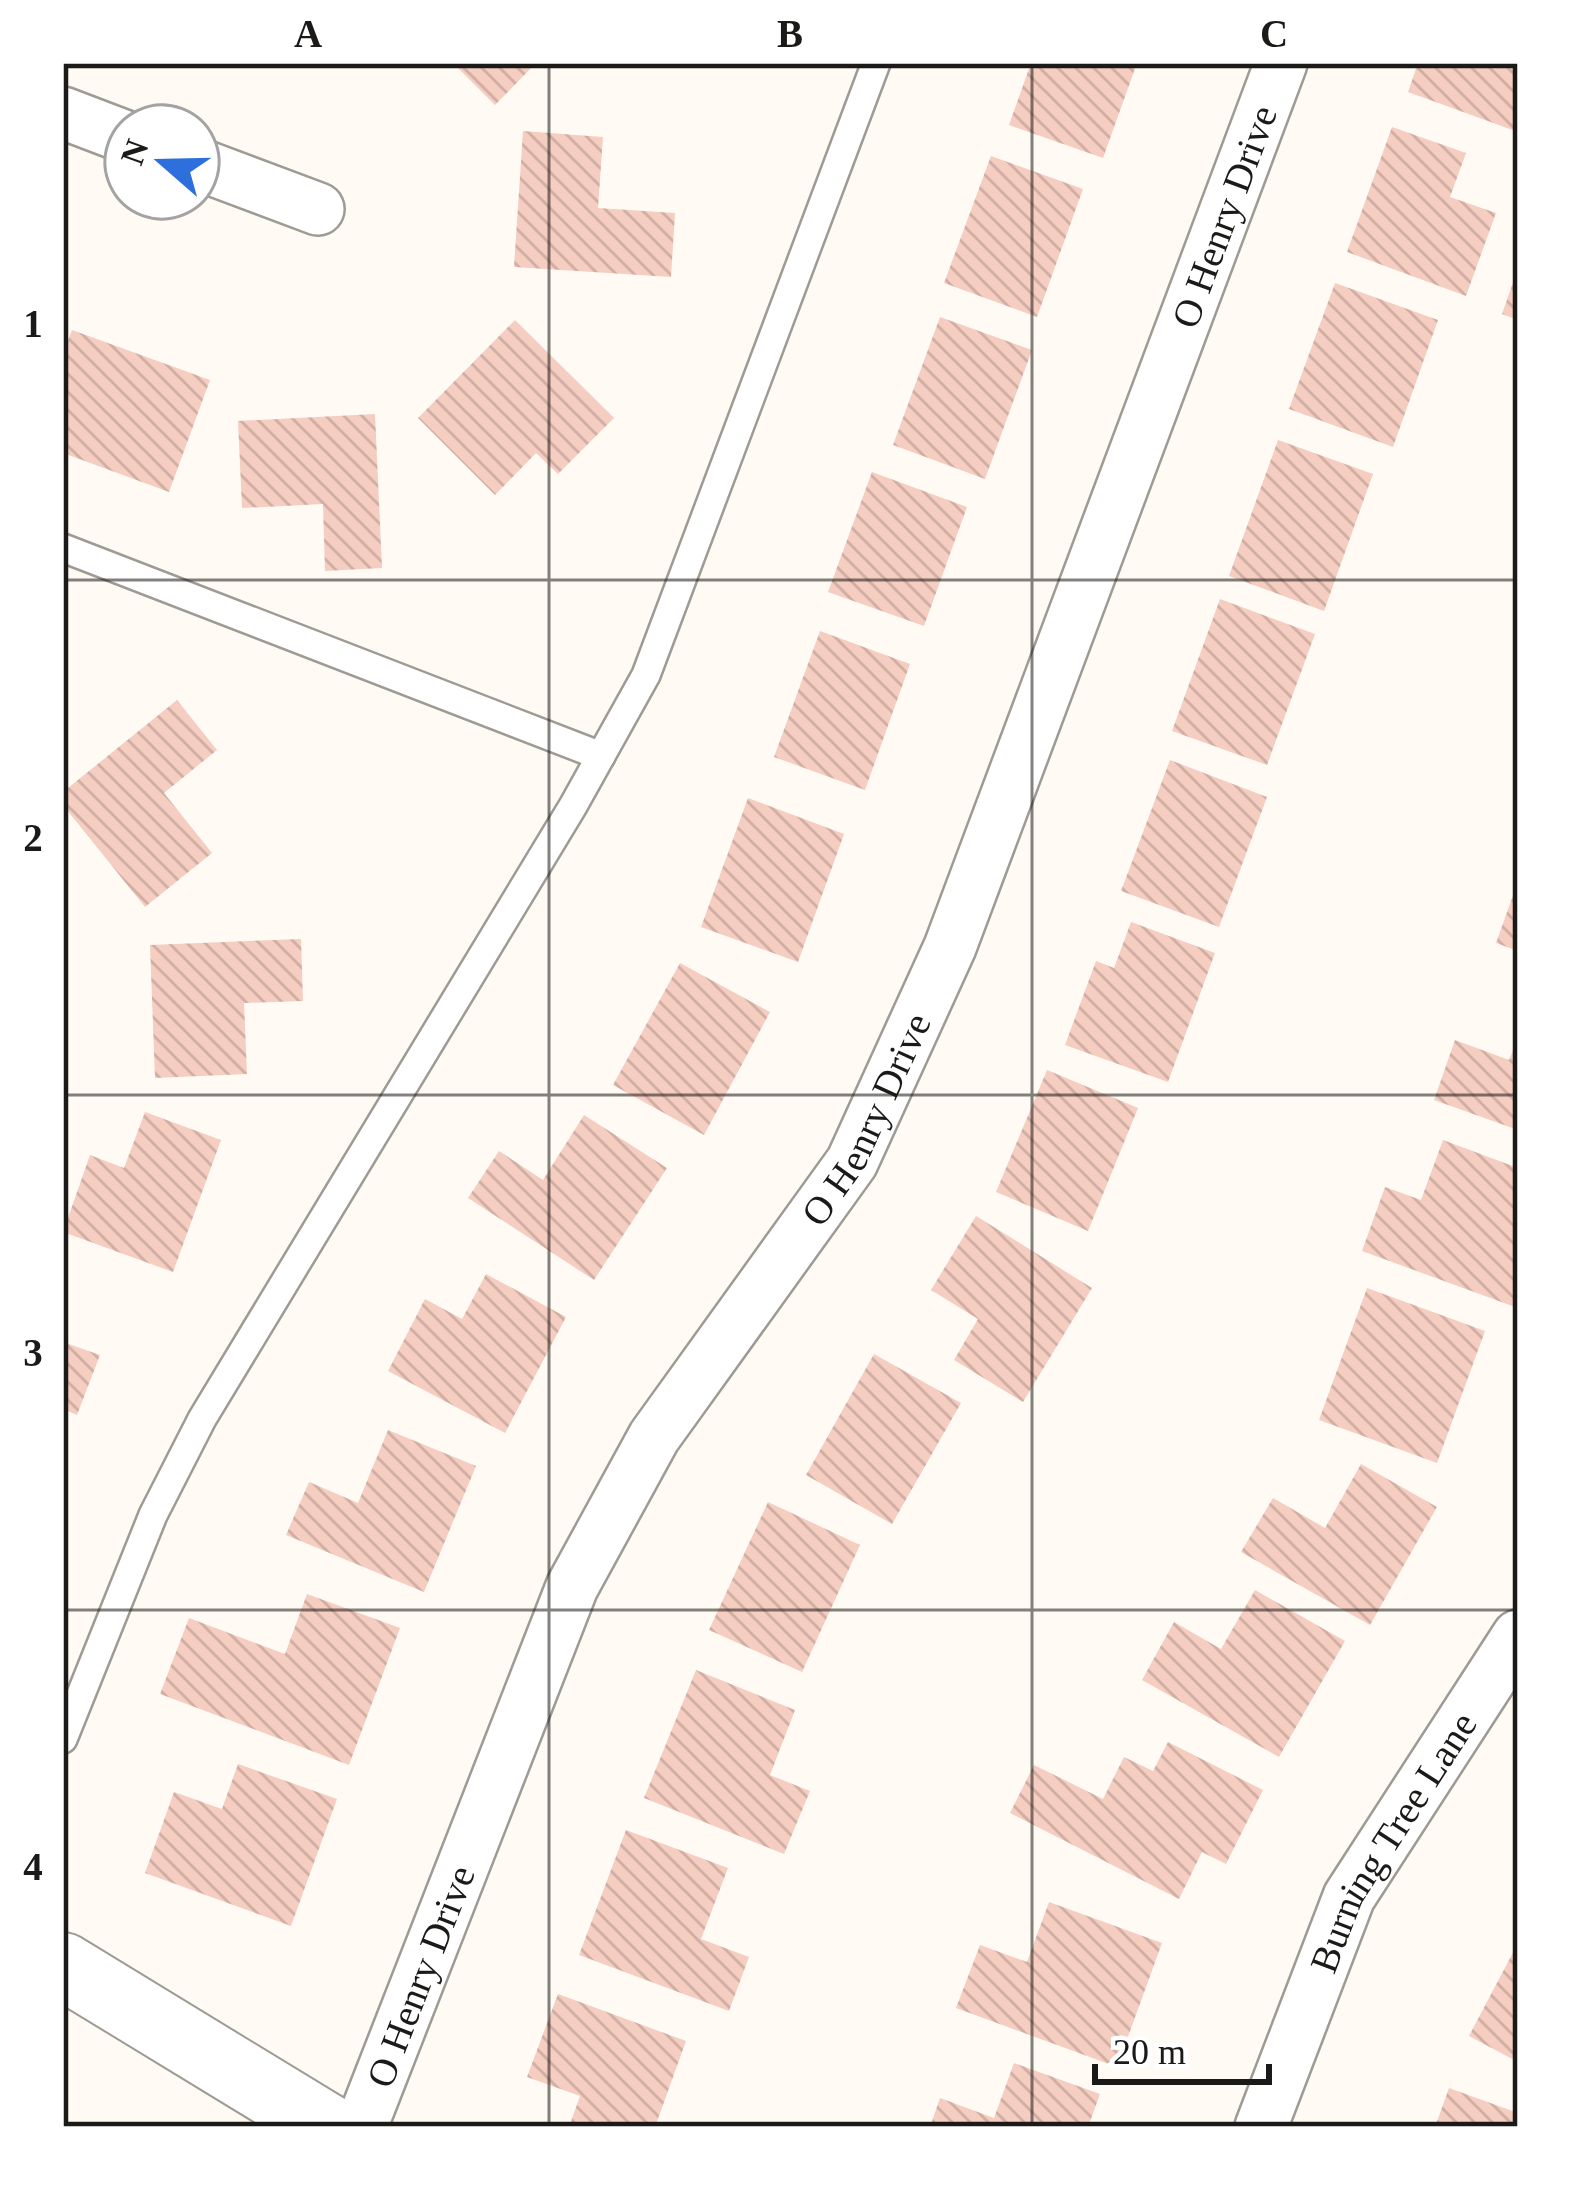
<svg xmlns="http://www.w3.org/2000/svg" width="1581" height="2190" font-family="'Times New Roman',serif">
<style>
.building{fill:url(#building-back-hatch)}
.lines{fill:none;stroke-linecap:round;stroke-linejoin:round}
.lane-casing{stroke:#9e9a94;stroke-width:32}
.street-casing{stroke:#9e9a94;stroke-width:56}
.secondary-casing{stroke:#9e9a94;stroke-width:70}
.lane{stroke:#fff;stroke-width:27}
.street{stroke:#fff;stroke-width:51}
.secondary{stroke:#fff;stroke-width:66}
.grid{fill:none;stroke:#1b1a18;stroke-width:3;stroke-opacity:0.55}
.labels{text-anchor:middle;stroke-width:10;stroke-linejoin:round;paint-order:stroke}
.street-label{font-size:39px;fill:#1b1a18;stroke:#fff}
.neatline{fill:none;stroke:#1b1a18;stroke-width:4.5}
.grid-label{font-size:39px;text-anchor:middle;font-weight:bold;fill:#1b1a18}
</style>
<defs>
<pattern id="building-back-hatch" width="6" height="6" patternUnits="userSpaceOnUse" patternTransform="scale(3)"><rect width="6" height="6" fill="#f5cdc1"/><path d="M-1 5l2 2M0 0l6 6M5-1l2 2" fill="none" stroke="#d1afa5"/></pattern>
</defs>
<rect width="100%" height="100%" fill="#fffbf4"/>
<g class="building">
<path d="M 453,63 L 536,63 L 495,105 Z"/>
<path d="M 1031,63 L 1137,63 L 1103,158 L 1009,125 Z"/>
<path d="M 1418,63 L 1518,63 L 1518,132 L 1408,92 Z"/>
<path d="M 1392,127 L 1466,153 L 1450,197 L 1496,213 L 1466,296 L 1347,252 Z"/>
<path d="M 523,131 L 603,137 L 598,208 L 675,213 L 671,277 L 514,267 Z"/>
<path d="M 991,156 L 1083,189 L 1037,317 L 944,283 Z"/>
<path d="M 1517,271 L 1518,271 L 1518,320 L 1502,314 Z"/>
<path d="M 1335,283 L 1438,320 L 1393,447 L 1289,409 Z"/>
<path d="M 940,317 L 1032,350 L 985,479 L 893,445 Z"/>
<path d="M 515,320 L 614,418 L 558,474 L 536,453 L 495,495 L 418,418 Z"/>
<path d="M 72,330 L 210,380 L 169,492 L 63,453 L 63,354 Z"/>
<path d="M 375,414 L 382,568 L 325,571 L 323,504 L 242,508 L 238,421 Z"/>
<path d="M 1278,440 L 1373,474 L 1324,611 L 1229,576 Z"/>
<path d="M 872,472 L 967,507 L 924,626 L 828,592 Z"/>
<path d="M 1220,599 L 1315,634 L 1267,765 L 1172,731 Z"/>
<path d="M 820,631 L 910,664 L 865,790 L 774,757 Z"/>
<path d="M 177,700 L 217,750 L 164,793 L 212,853 L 145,907 L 63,805 L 63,792 Z"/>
<path d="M 1170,760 L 1267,797 L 1219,927 L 1121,891 Z"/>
<path d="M 748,798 L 844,834 L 798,962 L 701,927 Z"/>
<path d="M 1517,884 L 1518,884 L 1518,951 L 1496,943 Z"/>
<path d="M 1131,922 L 1215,953 L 1168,1082 L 1065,1045 L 1096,961 L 1114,968 Z"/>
<path d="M 301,939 L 303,1001 L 244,1003 L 247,1074 L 155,1078 L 150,945 Z"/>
<path d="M 680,963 L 770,1012 L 704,1135 L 613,1085 Z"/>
<path d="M 1518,1038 L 1518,1130 L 1434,1100 L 1455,1040 L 1509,1060 Z"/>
<path d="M 1047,1070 L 1138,1108 L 1088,1231 L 996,1192 Z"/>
<path d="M 145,1112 L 221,1140 L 173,1272 L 63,1232 L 90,1155 L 124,1168 Z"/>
<path d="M 584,1115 L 667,1168 L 594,1280 L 468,1198 L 499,1151 L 543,1180 Z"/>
<path d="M 1443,1140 L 1518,1168 L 1518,1297 L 1515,1307 L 1362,1251 L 1385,1187 L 1421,1200 Z"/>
<path d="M 976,1216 L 1092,1288 L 1023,1402 L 954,1360 L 978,1319 L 931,1290 Z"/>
<path d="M 486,1274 L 566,1317 L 505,1433 L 388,1371 L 425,1299 L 462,1319 Z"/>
<path d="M 1367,1288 L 1485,1331 L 1437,1463 L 1319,1420 Z"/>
<path d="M 63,1342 L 100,1355 L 77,1415 L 63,1409 Z"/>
<path d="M 874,1354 L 961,1403 L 892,1524 L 806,1475 Z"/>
<path d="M 388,1430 L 476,1466 L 424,1592 L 286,1535 L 309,1482 L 358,1503 Z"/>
<path d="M 1361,1464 L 1437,1507 L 1370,1625 L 1241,1552 L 1273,1498 L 1325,1528 Z"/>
<path d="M 768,1502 L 860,1545 L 802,1672 L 709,1630 Z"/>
<path d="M 1255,1590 L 1345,1641 L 1279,1757 L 1142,1680 L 1174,1622 L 1221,1649 Z"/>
<path d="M 307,1594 L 400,1628 L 349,1765 L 160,1694 L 189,1618 L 285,1654 Z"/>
<path d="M 696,1670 L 795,1710 L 770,1775 L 810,1791 L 784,1854 L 644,1798 Z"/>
<path d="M 1168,1742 L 1263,1790 L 1226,1864 L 1202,1852 L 1179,1899 L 1010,1813 L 1034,1765 L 1103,1799 L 1124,1757 L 1153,1771 Z"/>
<path d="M 238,1764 L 337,1799 L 291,1926 L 145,1873 L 174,1792 L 222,1809 Z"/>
<path d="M 626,1830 L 728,1868 L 701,1939 L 749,1957 L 729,2011 L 579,1955 Z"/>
<path d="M 1049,1902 L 1162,1943 L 1117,2067 L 956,2008 L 980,1945 L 1027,1962 Z"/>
<path d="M 1518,1943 L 1518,2062 L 1469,2036 Z"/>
<path d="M 558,1994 L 686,2041 L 655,2127 L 569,2127 L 580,2096 L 527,2077 Z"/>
<path d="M 1014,2063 L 1100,2094 L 1088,2127 L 930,2127 L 940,2098 L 994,2118 Z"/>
<path d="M 1449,2088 L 1518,2113 L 1518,2127 L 1435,2127 Z"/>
</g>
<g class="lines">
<defs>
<g id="lane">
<path d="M 63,548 L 601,756"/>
<path d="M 63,1739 L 153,1515 L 202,1419 L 573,806 L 646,675 L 876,63"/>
</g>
<g id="street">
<path d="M 63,113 L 126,137"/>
<path d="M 198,164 L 318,209"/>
<path id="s1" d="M 361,2127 L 572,1587 L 654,1437 L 852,1162 L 950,947 L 1281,63"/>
<path id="s2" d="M 1261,2127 L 1349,1897 L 1518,1636"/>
</g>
<path id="secondary" d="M 63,1966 L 327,2127"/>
</defs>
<use href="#lane" class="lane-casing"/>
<use href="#street" class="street-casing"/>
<use href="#secondary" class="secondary-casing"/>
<use href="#lane" class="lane"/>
<use href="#street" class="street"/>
<use href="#secondary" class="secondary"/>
</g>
<path class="grid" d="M 549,63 L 549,2127M 1032,63 L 1032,2127M 63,580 L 1518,580M 63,1095 L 1518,1095M 63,1610 L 1518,1610"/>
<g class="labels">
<g class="street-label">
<text dy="14" stroke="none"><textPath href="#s1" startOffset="2106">O Henry Drive</textPath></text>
<text dy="14" stroke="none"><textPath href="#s1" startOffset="1134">O Henry Drive</textPath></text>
<text dy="14" stroke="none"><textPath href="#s2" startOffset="315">Burning Tree Lane</textPath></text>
<text dy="14" stroke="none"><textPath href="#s1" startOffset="162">O Henry Drive</textPath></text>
</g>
</g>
<rect width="1581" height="2190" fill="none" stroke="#ffffff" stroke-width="132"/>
<g transform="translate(162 162) rotate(290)"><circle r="57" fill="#ffffff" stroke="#a4a3a3" stroke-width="3"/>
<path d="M0-9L21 45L0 30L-21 45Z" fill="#2d6fdc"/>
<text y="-18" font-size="33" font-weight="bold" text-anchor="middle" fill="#1b1a18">N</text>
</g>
<path d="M1095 2064v18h174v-18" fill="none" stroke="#1b1a18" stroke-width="6"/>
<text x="1113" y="2064" font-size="36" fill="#1b1a18" stroke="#ffffff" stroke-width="9" paint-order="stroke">20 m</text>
<rect x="66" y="66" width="1449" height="2058" class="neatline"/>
<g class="grid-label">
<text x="308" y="47">A</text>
<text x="790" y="47">B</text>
<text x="1274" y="47">C</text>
<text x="33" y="337">1</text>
<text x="33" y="851">2</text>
<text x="33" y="1366">3</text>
<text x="33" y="1880">4</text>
</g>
</svg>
